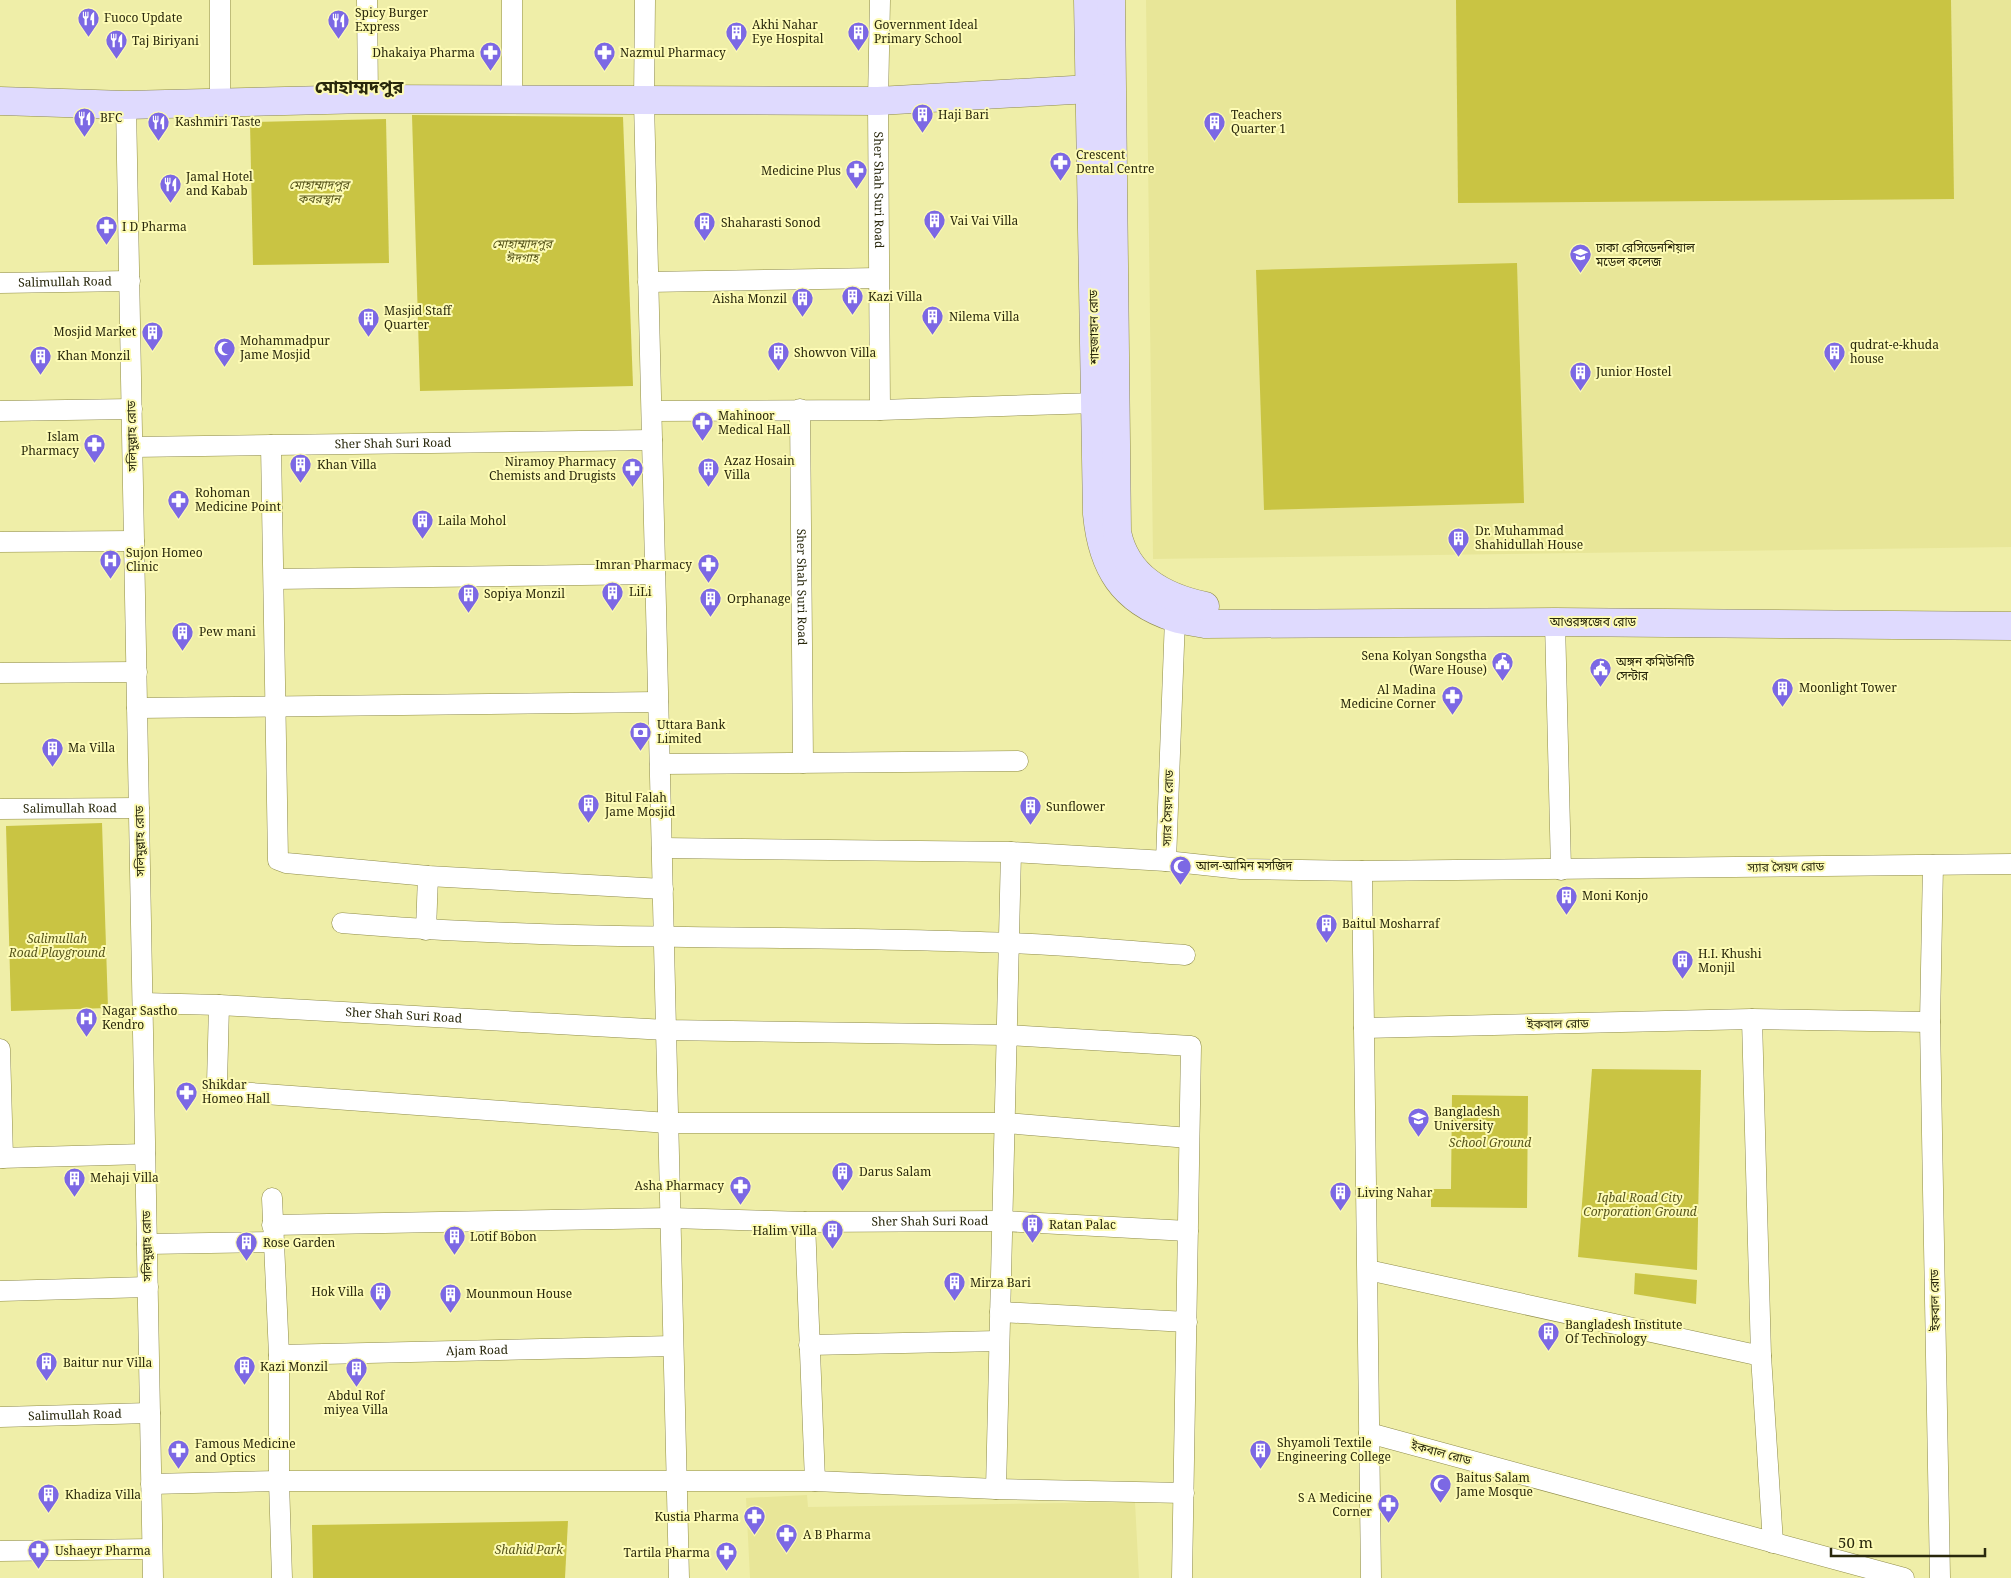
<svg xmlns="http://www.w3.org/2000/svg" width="2011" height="1578" font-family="'Noto Serif','Noto Sans Bengali',serif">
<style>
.built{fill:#e8e698}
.green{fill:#c9c443}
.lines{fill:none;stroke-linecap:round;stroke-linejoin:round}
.street-casing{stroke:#8f8c4a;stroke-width:21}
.secondary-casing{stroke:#8f8c4a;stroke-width:29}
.street{stroke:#fff;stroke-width:20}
.secondary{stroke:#dfdafe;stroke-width:28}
.labels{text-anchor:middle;stroke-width:4;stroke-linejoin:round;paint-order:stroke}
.poi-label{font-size:12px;fill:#29280c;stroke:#fdfbb5;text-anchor:start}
.park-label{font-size:12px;font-style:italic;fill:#58561b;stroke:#fdfbb5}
.street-label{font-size:12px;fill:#29280c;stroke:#fdfbb5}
.district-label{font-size:18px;font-weight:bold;fill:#29280c;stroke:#fdfbb5}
</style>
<rect width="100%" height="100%" fill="#efeea8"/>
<g class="built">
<path d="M 1146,0 L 2011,0 L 2011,547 L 1153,559 Z"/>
<path d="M 807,1495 L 808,1507 L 1135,1502 L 1139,1578 L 750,1578 L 746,1498 Z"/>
</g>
<g class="green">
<path d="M 1456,0 L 1951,0 L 1954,199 L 1458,203 Z"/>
<path d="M 412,115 L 623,117 L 633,386 L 420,391 Z"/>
<path d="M 386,119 L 389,263 L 253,265 L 250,122 Z"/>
<path d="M 1517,263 L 1524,503 L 1264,510 L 1256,270 Z"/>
<path d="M 102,823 L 108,1008 L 11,1011 L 6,826 Z"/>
<path d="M 1592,1069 L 1701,1070 L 1697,1270 L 1578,1257 Z"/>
<path d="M 1452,1095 L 1528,1096 L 1527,1208 L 1431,1207 L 1431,1189 L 1451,1189 Z"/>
<path d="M 1635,1273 L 1697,1280 L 1696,1304 L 1634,1294 Z"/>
<path d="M 568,1521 L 565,1578 L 313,1578 L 312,1525 Z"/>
</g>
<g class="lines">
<defs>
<g id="street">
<path d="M 220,0 L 220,102"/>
<path d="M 367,0 L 368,99"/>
<path d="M 645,0 L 644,101 L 679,1578"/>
<path id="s1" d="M 880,0 L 878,101 L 880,410"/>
<path d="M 512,100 L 512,0"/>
<path d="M 126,105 L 153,1578"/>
<path d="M 648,282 L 878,278"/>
<path id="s2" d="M 0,283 L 130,281"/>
<path id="s3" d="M 800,409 L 803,763"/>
<path d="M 0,411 L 132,409"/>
<path d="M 652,411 L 880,410 L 1096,403"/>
<path d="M 271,445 L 278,860 L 286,863 L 428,876 L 663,889"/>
<path id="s4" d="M 133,447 L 652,440"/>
<path d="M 0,542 L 134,541"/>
<path d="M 274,579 L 655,574"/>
<path d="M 1555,622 L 1561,870"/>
<path d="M 0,673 L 137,672"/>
<path d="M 137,708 L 658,702"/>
<path d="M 660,764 L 1018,761"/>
<path id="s5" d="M 0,809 L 139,808"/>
<path d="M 662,848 L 1011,852 L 1166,861 L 1241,869 L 1362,871 L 2011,864"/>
<path d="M 1166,861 L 1175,618 L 1179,606"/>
<path d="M 1933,865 L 1930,1022 L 1940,1578"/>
<path d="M 1362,871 L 1371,1578"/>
<path d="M 342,923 C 564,942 786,934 1008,943 C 1067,945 1126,951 1185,955"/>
<path d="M 426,930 L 428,876"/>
<path id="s6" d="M 143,1003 L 219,1005 L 666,1030 L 1007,1035 L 1191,1046 L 1182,1578"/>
<path d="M 219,1005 L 217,1084 L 217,1090 L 224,1091 L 668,1123 L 1005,1123 L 1189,1138"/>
<path d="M 1752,1019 L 1761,1356 L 1773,1543"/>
<path d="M 1364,1028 L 1752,1019 L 1930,1022"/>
<path d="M 0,1049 L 3,1158"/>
<path d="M 0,1158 L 145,1154"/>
<path d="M 272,1198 L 279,1355 L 279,1481 L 282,1578"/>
<path d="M 805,1222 L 815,1481"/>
<path id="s7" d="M 272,1225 L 671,1218 L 805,1222 L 1002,1221 L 1188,1231"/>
<path d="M 147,1244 L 274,1242"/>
<path d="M 1368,1270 L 1761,1356"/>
<path d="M 0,1291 L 148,1287"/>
<path d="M 1000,1312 L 1187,1322"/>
<path d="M 809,1345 L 999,1341"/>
<path id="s8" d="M 279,1355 L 673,1346"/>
<path id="s9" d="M 0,1417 L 150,1413"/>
<path d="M 1369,1433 L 1904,1578"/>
<path d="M 151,1484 L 279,1481 L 815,1481 L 996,1489 L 1184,1493"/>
<path d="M 996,1489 L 1011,852"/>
<path d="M 0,1551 L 152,1549"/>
</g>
<g id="secondary">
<path d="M 1088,0 L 1097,514 C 1102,567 1122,601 1175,618 C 1184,621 1195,622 1205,624 L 1555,622 L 2011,626"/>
<path d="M 1111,0 L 1117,532 C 1126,577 1163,597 1205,606"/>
<path d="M 0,101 L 126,105 L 368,99 L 878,101 L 1108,88"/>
</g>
</defs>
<use href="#street" class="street-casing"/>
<use href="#secondary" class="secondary-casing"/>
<use href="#street" class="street"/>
<use href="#secondary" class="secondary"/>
</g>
<defs>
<symbol id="restaurant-pin" viewBox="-11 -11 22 30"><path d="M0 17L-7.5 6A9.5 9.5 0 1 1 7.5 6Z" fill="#7c68e4" stroke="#fdfbb5"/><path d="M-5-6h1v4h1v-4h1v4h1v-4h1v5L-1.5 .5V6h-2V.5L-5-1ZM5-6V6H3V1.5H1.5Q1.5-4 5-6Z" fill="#fff"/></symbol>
<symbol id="building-pin" viewBox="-11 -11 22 30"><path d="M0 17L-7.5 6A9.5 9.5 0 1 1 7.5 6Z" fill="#7c68e4" stroke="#fdfbb5"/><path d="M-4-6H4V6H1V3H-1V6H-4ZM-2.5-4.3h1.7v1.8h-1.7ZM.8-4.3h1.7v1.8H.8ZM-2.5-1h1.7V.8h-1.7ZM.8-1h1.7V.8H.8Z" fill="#fff"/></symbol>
<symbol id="pharmacy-pin" viewBox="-11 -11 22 30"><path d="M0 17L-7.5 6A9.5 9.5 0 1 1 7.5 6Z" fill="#7c68e4" stroke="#fdfbb5"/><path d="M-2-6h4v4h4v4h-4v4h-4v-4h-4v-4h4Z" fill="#fff"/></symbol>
<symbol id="university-pin" viewBox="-11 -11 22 30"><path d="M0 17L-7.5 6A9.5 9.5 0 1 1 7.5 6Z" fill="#7c68e4" stroke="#fdfbb5"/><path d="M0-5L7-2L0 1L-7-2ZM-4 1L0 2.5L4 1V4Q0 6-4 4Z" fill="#fff"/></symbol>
<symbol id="mosque-pin" viewBox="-11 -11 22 30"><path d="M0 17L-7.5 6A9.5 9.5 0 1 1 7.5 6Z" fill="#7c68e4" stroke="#fdfbb5"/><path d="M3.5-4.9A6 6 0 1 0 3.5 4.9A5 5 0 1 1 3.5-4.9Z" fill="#fff"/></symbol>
<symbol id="hospital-pin" viewBox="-11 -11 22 30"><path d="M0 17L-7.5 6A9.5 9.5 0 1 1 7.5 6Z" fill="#7c68e4" stroke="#fdfbb5"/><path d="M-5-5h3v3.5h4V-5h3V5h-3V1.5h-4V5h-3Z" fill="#fff"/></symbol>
<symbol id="civic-pin" viewBox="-11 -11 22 30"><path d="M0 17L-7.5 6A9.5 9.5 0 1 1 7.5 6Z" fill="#7c68e4" stroke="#fdfbb5"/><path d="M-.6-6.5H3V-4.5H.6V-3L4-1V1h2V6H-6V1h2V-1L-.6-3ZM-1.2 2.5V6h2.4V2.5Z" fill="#fff"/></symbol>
<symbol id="bank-pin" viewBox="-11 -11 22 30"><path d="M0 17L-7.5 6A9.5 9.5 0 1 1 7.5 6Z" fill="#7c68e4" stroke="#fdfbb5"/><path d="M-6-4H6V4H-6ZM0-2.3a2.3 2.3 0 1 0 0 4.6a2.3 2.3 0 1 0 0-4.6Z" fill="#fff"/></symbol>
</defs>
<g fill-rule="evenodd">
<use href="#restaurant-pin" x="76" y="6" width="25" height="34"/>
<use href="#restaurant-pin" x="326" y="8" width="25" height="34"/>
<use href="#building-pin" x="724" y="20" width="25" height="34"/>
<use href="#building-pin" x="846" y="20" width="25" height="34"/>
<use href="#restaurant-pin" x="104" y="28" width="25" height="34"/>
<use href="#pharmacy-pin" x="478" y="40" width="25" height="34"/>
<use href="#pharmacy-pin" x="592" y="40" width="25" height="34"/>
<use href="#building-pin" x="910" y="102" width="25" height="34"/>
<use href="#restaurant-pin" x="72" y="106" width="25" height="34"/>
<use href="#restaurant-pin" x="146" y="110" width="25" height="34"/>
<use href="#building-pin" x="1202" y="110" width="25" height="34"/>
<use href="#pharmacy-pin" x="1048" y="150" width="25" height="34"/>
<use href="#pharmacy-pin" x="844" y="158" width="25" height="34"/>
<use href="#restaurant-pin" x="158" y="172" width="25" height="34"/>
<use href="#building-pin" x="922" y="208" width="25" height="34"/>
<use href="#building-pin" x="692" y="210" width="25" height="34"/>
<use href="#pharmacy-pin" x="94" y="214" width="25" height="34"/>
<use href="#university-pin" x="1568" y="242" width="25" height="34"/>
<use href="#building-pin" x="840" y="284" width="25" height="34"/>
<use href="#building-pin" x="790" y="286" width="25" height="34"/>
<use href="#building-pin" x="920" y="304" width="25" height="34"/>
<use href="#building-pin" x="356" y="306" width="25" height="34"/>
<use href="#building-pin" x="140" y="320" width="25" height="34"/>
<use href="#mosque-pin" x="212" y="336" width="25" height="34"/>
<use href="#building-pin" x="1822" y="340" width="25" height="34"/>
<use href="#building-pin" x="766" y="340" width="25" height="34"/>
<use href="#building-pin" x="28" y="344" width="25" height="34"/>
<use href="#building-pin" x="1568" y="360" width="25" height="34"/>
<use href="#pharmacy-pin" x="690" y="410" width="25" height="34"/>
<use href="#pharmacy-pin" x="82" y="432" width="25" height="34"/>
<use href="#building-pin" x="288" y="452" width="25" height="34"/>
<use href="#building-pin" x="696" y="456" width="25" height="34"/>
<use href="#pharmacy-pin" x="620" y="456" width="25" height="34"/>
<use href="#pharmacy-pin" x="166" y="488" width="25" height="34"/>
<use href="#building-pin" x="410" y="508" width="25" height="34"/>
<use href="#building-pin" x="1446" y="526" width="25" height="34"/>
<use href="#hospital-pin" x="98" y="548" width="25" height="34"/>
<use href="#pharmacy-pin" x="696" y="552" width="25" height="34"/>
<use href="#building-pin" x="600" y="580" width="25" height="34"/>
<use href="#building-pin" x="456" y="582" width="25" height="34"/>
<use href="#building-pin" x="698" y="586" width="25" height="34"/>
<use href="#building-pin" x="170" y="620" width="25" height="34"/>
<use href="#civic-pin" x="1490" y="650" width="25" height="34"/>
<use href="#civic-pin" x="1588" y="656" width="25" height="34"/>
<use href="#building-pin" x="1770" y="676" width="25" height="34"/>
<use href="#pharmacy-pin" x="1440" y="684" width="25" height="34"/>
<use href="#bank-pin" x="628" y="720" width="25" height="34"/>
<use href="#building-pin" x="40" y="736" width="25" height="34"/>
<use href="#building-pin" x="576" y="792" width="25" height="34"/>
<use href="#building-pin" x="1018" y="794" width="25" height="34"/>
<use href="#mosque-pin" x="1168" y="854" width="25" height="34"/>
<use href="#building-pin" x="1554" y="884" width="25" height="34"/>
<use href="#building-pin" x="1314" y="912" width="25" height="34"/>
<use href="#building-pin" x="1670" y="948" width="25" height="34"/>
<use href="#hospital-pin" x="74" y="1006" width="25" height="34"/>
<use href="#pharmacy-pin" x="174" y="1080" width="25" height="34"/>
<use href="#university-pin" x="1406" y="1106" width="25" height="34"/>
<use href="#building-pin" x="830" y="1160" width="25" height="34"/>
<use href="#building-pin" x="62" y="1166" width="25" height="34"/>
<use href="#pharmacy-pin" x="728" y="1174" width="25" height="34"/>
<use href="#building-pin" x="1328" y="1180" width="25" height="34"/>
<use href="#building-pin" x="1020" y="1212" width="25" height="34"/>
<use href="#building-pin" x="820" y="1218" width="25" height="34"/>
<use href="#building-pin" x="442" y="1224" width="25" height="34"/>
<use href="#building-pin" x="234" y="1230" width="25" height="34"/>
<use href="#building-pin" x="942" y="1270" width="25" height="34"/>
<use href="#building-pin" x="368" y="1280" width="25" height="34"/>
<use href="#building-pin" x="438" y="1282" width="25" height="34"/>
<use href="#building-pin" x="1536" y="1320" width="25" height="34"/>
<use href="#building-pin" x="34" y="1350" width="25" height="34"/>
<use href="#building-pin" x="232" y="1354" width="25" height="34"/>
<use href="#building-pin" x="344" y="1356" width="25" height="34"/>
<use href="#building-pin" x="1248" y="1438" width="25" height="34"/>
<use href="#pharmacy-pin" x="166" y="1438" width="25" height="34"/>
<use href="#mosque-pin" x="1428" y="1472" width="25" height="34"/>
<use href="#building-pin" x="36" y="1482" width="25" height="34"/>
<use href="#pharmacy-pin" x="1376" y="1492" width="25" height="34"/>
<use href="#pharmacy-pin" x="742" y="1504" width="25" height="34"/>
<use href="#pharmacy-pin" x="774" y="1522" width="25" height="34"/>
<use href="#pharmacy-pin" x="26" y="1538" width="25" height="34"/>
<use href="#pharmacy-pin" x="714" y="1540" width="25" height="34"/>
</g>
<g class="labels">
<g class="poi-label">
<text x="355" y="17">Spicy Burger<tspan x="355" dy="14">Express</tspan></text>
<text x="104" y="22">Fuoco Update</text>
<text x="752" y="29">Akhi Nahar<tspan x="752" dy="14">Eye Hospital</tspan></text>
<text x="874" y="29">Government Ideal<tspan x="874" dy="14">Primary School</tspan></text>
<text x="132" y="45">Taj Biriyani</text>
<text x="475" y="57" text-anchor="end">Dhakaiya Pharma</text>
<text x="620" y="57">Nazmul Pharmacy</text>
<text x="938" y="119">Haji Bari</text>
<text x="1231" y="119">Teachers<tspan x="1231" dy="14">Quarter 1</tspan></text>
<text x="100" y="122">BFC</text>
<text x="175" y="126">Kashmiri Taste</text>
<text x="1076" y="159">Crescent<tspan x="1076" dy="14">Dental Centre</tspan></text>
<text x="841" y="175" text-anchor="end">Medicine Plus</text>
<text x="186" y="181">Jamal Hotel<tspan x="186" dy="14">and Kabab</tspan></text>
<text x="950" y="225">Vai Vai Villa</text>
<text x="721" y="227">Shaharasti Sonod</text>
<text x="122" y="231">I D Pharma</text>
<text x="1596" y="252">ঢাকা রেসিডেনশিয়াল<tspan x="1596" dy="14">মডেল কলেজ</tspan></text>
<text x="868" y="301">Kazi Villa</text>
<text x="787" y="303" text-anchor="end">Aisha Monzil</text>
<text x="384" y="315">Masjid Staff<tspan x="384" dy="14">Quarter</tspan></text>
<text x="949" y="321">Nilema Villa</text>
<text x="136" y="336" text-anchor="end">Mosjid Market</text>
<text x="240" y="345">Mohammadpur<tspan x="240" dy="14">Jame Mosjid</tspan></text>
<text x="1850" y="349">qudrat-e-khuda<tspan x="1850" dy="14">house</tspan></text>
<text x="794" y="357">Showvon Villa</text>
<text x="57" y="360">Khan Monzil</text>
<text x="1596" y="376">Junior Hostel</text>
<text x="718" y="420">Mahinoor<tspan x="718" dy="14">Medical Hall</tspan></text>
<text x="79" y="441" text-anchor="end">Islam<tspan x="79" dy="14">Pharmacy</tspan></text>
<text x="724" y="465">Azaz Hosain<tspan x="724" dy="14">Villa</tspan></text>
<text x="616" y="466" text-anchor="end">Niramoy Pharmacy<tspan x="616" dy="14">Chemists and Drugists</tspan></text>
<text x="317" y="469">Khan Villa</text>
<text x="195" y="497">Rohoman<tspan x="195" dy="14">Medicine Point</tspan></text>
<text x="438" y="525">Laila Mohol</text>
<text x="1475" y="535">Dr. Muhammad<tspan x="1475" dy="14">Shahidullah House</tspan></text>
<text x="126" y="557">Sujon Homeo<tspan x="126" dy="14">Clinic</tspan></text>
<text x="692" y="569" text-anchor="end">Imran Pharmacy</text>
<text x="629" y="596">LiLi</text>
<text x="484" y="598">Sopiya Monzil</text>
<text x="727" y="603">Orphanage</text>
<text x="199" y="636">Pew mani</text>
<text x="1487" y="660" text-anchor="end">Sena Kolyan Songstha<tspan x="1487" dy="14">(Ware House)</tspan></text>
<text x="1616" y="666">অঙ্গন কমিউনিটি<tspan x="1616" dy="14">সেন্টার</tspan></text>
<text x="1799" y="692">Moonlight Tower</text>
<text x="1436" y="694" text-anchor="end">Al Madina<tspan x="1436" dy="14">Medicine Corner</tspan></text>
<text x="657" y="729">Uttara Bank<tspan x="657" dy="14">Limited</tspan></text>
<text x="68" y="752">Ma Villa</text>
<text x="605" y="802">Bitul Falah<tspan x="605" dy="14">Jame Mosjid</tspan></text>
<text x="1046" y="811">Sunflower</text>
<text x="1196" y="870">আল-আমিন মসজিদ</text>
<text x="1582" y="900">Moni Konjo</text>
<text x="1342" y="928">Baitul Mosharraf</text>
<text x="1698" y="958">H.I. Khushi<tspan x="1698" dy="14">Monjil</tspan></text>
<text x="102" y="1015">Nagar Sastho<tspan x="102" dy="14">Kendro</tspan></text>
<text x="202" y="1089">Shikdar<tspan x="202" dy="14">Homeo Hall</tspan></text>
<text x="1434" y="1116">Bangladesh<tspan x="1434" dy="14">University</tspan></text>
<text x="859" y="1176">Darus Salam</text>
<text x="90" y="1182">Mehaji Villa</text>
<text x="724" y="1190" text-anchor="end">Asha Pharmacy</text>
<text x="1357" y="1197">Living Nahar</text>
<text x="1049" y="1229">Ratan Palac</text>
<text x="817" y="1235" text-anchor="end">Halim Villa</text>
<text x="470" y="1241">Lotif Bobon</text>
<text x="263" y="1247">Rose Garden</text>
<text x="970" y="1287">Mirza Bari</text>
<text x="364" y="1296" text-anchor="end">Hok Villa</text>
<text x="466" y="1298">Mounmoun House</text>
<text x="1565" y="1329">Bangladesh Institute<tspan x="1565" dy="14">Of Technology</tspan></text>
<text x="63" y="1367">Baitur nur Villa</text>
<text x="260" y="1371">Kazi Monzil</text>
<text x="356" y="1400" text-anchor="middle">Abdul Rof<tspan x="356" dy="14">miyea Villa</tspan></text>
<text x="1277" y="1447">Shyamoli Textile<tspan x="1277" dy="14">Engineering College</tspan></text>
<text x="195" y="1448">Famous Medicine<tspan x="195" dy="14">and Optics</tspan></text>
<text x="1456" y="1482">Baitus Salam<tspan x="1456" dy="14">Jame Mosque</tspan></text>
<text x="65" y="1499">Khadiza Villa</text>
<text x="1372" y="1502" text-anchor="end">S A Medicine<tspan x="1372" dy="14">Corner</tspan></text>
<text x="739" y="1521" text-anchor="end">Kustia Pharma</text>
<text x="803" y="1539">A B Pharma</text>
<text x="55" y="1555">Ushaeyr Pharma</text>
<text x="710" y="1557" text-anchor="end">Tartila Pharma</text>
</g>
<g class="park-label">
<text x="319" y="189">মোহাম্মাদপুর<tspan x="319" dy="14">কবরস্থান</tspan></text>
<text x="522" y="248">মোহাম্মাদপুর<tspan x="522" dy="14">ঈদগাহ</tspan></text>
<text x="57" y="943">Salimullah<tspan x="57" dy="14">Road Playground</tspan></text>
<text x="1490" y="1147">School Ground</text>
<text x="1640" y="1202">Iqbal Road City<tspan x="1640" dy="14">Corporation Ground</tspan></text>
<text x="529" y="1554">Shahid Park</text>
</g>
<g class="street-label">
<text dy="4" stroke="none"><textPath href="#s1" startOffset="190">Sher Shah Suri Road</textPath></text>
<text dy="4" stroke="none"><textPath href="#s2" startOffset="65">Salimullah Road</textPath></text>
<text transform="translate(1094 327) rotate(-91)" y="4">শাহজাহান রোড</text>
<text transform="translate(132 436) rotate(-91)" y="4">সলিমুল্লাহ রোড</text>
<text dy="4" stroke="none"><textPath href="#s4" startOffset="260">Sher Shah Suri Road</textPath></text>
<text dy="4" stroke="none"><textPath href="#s3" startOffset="178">Sher Shah Suri Road</textPath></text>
<text x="1593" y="626">আওরঙ্গজেব রোড</text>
<text transform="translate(1168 808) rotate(-88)" y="4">স্যার সৈয়দ রোড</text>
<text dy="4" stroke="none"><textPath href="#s5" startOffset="70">Salimullah Road</textPath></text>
<text transform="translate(140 841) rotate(-91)" y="4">সলিমুল্লাহ রোড</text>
<text transform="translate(1786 867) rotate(-1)" y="4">স্যার সৈয়দ রোড</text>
<text dy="4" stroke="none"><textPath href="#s6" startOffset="261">Sher Shah Suri Road</textPath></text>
<text transform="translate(1558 1024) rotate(-1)" y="4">ইকবাল রোড</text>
<text dy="4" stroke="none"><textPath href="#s7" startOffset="658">Sher Shah Suri Road</textPath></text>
<text transform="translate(147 1246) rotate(-91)" y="4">সলিমুল্লাহ রোড</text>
<text transform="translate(1935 1300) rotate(-91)" y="4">ইকবাল রোড</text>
<text dy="4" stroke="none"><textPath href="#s8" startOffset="198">Ajam Road</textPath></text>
<text dy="4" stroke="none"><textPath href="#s9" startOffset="75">Salimullah Road</textPath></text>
<text transform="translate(1441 1453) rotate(15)" y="4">ইকবাল রোড</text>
</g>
<g class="district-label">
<text x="359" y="93">মোহাম্মদপুর</text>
</g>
</g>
<path d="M1831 1548v8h154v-8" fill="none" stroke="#29280c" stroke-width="2.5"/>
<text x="1838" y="1548" font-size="15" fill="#29280c" stroke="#fdfbb5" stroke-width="4" paint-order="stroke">50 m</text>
</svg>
